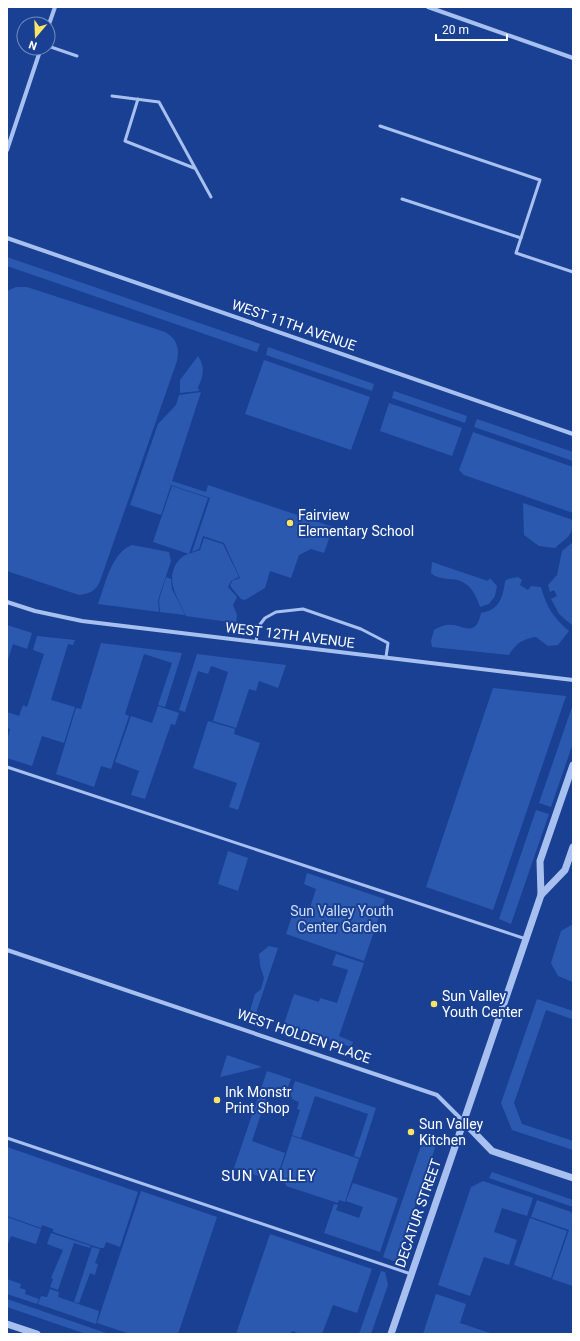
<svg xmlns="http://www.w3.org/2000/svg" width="580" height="1341" font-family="Roboto,sans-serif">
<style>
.green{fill:#2b59b0}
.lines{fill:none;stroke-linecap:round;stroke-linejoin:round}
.service{stroke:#a8c0ef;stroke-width:3}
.minor{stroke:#a8c0ef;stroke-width:4}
.tertiary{stroke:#a8c0ef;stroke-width:7}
.poi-dot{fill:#ffe466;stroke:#194092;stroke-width:1.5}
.labels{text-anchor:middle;stroke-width:4;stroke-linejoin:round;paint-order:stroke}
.street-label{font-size:14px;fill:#fff;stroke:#194092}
.poi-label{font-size:14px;fill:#fff;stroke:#194092;text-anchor:start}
.park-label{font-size:14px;fill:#cedefb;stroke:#194092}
.neighbourhood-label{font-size:15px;letter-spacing:1px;fill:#fff;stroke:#194092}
</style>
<rect width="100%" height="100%" fill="#194092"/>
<g class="green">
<path d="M 7,257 L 260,344 L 257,352 L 7,266 Z"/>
<path d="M 16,287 L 27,287 L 165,332 C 176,338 180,348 177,361 L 100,581 C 96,591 89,594 79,595 L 7,571 L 7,291 Z"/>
<path d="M 268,347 L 374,384 L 372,391 L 266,355 Z"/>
<path d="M 198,356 C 205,367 204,375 198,387 L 199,391 L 180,393 L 180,380 Z"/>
<path d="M 264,360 L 370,397 L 351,450 L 245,414 Z"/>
<path d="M 394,391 L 467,416 L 465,423 L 392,398 Z"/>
<path d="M 201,392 L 172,481 L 206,492 L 208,485 L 333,527 L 324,553 L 311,549 L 299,555 L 291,578 L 270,571 L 265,588 L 245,600 L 241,599 L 230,586 L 232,581 L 240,578 L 224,543 L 203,536 L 199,549 L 192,552 L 210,498 L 171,485 L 161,515 L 130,505 L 158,424 L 176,405 L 179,395 Z"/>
<path d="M 389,403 L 462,428 L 452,456 L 380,431 Z"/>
<path d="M 477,419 L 573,452 L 573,461 L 474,427 Z"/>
<path d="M 473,432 L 573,467 L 573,513 L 464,475 L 459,470 Z"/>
<path d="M 172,486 L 208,498 L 189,554 L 153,542 Z"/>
<path d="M 523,503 L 573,520 C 573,537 566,538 555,548 L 539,546 L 524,535 Z"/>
<path d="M 204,538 L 223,544 L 239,577 L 231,581 L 228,587 L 237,597 L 233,605 L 237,615 L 236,623 L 186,616 C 177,597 162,575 182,557 C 186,554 195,552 200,550 Z"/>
<path d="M 573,542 L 573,626 L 559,614 L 551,599 L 557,596 L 554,590 L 550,592 L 548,585 L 557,575 L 562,551 Z"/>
<path d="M 132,545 L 169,552 L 171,561 L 158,600 L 159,612 L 98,604 C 105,585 111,553 132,545 Z"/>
<path d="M 432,562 L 488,581 L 490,578 L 497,586 L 495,596 L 489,604 L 480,607 C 475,591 467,579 449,579 C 441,578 437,578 431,573 Z"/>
<path d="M 166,577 L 171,579 L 172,589 L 185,615 L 160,612 L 159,600 Z"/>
<path d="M 518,577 L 522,580 L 520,585 L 528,590 L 531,586 L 541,587 C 547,608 553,617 569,631 L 558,645 L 548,646 L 536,637 C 523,639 516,643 509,655 L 432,647 L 431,641 L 434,630 C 437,628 441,626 446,625 C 462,622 475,641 481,613 C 499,610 503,598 505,581 L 508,579 Z"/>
<path d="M 7,625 L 32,633 L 27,649 L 13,644 L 7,663 Z"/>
<path d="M 37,636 L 75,640 L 73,645 L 68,644 L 51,700 L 75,707 L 64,743 L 42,736 L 32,766 L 7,758 L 7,740 L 10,729 L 7,728 L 7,712 L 19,716 L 23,705 L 27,707 L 44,654 L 33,650 Z"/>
<path d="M 101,643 L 182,653 L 165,707 L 158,705 L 172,663 L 144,654 L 125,714 L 129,716 L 111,769 L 101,766 L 94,787 L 56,774 L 76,708 L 81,709 Z"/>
<path d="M 197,654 L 286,665 L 278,688 L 259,681 L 256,691 L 249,689 L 236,728 L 213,721 L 228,672 L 211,666 L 208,674 L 198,671 L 185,712 L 179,710 Z"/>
<path d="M 493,688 L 566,696 L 493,910 L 426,887 Z"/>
<path d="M 573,704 L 573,743 L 551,807 L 539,803 Z"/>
<path d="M 158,706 L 179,713 L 175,725 L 171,724 L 145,799 L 131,795 L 139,771 L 115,762 L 131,716 L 152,723 Z"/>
<path d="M 208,721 L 235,729 L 234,734 L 260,743 L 238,810 L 229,807 L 237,783 L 193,768 Z"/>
<path d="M 536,810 L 549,814 L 511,924 L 499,919 Z"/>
<path d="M 228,851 L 248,858 L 238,891 L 218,884 Z"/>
<path d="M 307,873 L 385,899 L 364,961 L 286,934 L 294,910 L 308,914 L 316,889 L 304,884 Z"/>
<path d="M 573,924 L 573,982 L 558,976 L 551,963 L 561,931 Z"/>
<path d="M 269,946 L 278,948 L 256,1013 L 250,1011 L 255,994 L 261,989 L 264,978 L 260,965 L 259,954 Z"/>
<path d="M 336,954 L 364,963 L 339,1036 L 353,1042 L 351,1047 L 284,1024 L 294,994 L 319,1002 L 320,998 L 337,1003 L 348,970 L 332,965 Z"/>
<path d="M 537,999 L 573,1011 L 572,1019 L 546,1010 L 514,1103 L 522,1124 L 573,1141 L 573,1150 L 512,1130 L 501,1103 Z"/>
<path d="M 227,1055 L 262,1067 L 220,1077 Z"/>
<path d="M 267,1071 L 291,1079 L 285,1095 L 274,1091 L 267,1096 L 252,1141 L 285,1153 L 276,1180 L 266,1176 L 265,1178 L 234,1168 Z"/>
<path d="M 295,1081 L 376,1108 L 360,1158 L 354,1156 L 368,1114 L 315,1096 L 301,1138 L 292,1135 L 300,1110 L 297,1109 L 299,1102 L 292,1099 L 292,1097 L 290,1096 Z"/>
<path d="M 292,1136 L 359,1159 L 345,1202 L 339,1200 L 338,1203 L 286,1186 L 286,1184 L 277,1181 Z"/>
<path d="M 423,1140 L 430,1142 L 435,1148 L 396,1262 L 383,1257 Z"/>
<path d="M 7,1147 L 138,1192 L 120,1247 L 106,1242 L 104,1248 L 100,1248 L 53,1232 L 53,1229 L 42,1225 L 41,1228 L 7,1216 Z"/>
<path d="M 492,1172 L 573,1200 L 573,1207 L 489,1178 Z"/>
<path d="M 483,1181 L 533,1198 L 527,1216 L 502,1208 L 494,1232 L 517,1240 L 509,1265 L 484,1257 L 470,1296 L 438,1285 L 471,1187 Z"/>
<path d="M 353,1183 L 398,1198 L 380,1252 L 324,1233 L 334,1204 L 338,1205 L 336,1210 L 359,1218 L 363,1207 L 346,1201 Z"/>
<path d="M 141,1191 L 217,1217 L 178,1334 L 130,1334 L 97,1323 Z"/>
<path d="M 537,1200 L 571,1212 L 573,1216 L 573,1286 L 552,1279 L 569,1230 L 531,1217 Z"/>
<path d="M 7,1217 L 41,1229 L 36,1244 L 11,1236 L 7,1246 Z"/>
<path d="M 530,1218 L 567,1231 L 551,1278 L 514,1265 Z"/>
<path d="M 51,1233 L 91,1246 L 90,1248 L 74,1243 L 58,1290 L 50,1287 L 53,1279 L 51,1278 L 63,1250 L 47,1244 Z"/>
<path d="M 270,1234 L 372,1269 L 357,1313 L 333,1305 L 322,1334 L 300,1334 L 292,1331 L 291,1334 L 236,1334 Z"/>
<path d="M 92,1247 L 100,1249 L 95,1263 L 98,1264 L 95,1275 L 90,1273 L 79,1303 L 74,1302 Z"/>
<path d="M 381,1271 L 385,1272 L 388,1285 L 371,1334 L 359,1334 Z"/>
<path d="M 7,1279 L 21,1284 L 20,1288 L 26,1290 L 25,1294 L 39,1299 L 37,1304 L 7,1294 Z"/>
<path d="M 50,1289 L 59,1292 L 58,1297 L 99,1311 L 96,1324 L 38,1304 L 41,1296 L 47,1297 Z"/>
<path d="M 436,1294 L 466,1304 L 460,1323 L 493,1334 L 423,1334 Z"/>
<path d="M 7,1299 L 109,1334 L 86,1334 L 7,1307 Z"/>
</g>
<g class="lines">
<g class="service">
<path d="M 48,46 L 77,56"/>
<path d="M 112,96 L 159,102 L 211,197"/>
<path d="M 138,99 L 125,141 L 194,168"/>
<path d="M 380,126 L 540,180 L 516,253 L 573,272"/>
<path d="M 402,199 L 521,238"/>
<path d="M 256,642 L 258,627 L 265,618 L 276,612 L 303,609 L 361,629 L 388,643 L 386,657"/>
<path d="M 7,767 L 526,939"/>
<path d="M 7,1138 L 411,1274"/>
</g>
<g class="minor">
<path d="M 428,7 L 573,58"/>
<path d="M 48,27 L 55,7"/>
<path d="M 7,150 L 41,48"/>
<path d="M 7,238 L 573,434"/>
<path d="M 7,602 L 35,611 L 82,621 L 573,680"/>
<path d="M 7,950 L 437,1095 L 463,1121"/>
</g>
<g class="tertiary">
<path d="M 541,895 L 565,870 L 573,847"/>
<path d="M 463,1121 L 492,1151 L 573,1178"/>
<path d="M 7,1324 L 37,1334"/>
<path d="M 391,1334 L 541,895 L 540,861 L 573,765"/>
</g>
</g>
<g class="poi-dot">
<circle cx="290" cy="523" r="4"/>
<circle cx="434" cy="1004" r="4"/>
<circle cx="217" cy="1100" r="4"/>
<circle cx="411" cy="1132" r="4"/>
</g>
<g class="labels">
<g class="street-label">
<text transform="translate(294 325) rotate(19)" y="5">WEST 11TH AVENUE</text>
<text transform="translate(290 635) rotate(7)" y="5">WEST 12TH AVENUE</text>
<text transform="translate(304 1036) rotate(19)" y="5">WEST HOLDEN PLACE</text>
<text transform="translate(418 1213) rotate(-71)" y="5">DECATUR STREET</text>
</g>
<g class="poi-label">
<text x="298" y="520">Fairview<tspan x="298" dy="16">Elementary School</tspan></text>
<text x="442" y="1001">Sun Valley<tspan x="442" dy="16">Youth Center</tspan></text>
<text x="225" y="1097">Ink Monstr<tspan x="225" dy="16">Print Shop</tspan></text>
<text x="419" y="1129">Sun Valley<tspan x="419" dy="16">Kitchen</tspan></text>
</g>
<g class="park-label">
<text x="342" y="916">Sun Valley Youth<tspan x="342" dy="16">Center Garden</tspan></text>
</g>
<g class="neighbourhood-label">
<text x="269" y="1181">SUN VALLEY</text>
</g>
</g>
<rect width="580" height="1341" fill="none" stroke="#ffffff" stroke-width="16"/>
<g transform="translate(36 36) rotate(199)"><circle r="19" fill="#194092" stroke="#758cbe"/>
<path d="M0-3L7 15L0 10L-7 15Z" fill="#ffe466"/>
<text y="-6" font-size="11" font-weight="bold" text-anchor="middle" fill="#ffffff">N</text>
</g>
<path d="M436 34v6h71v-6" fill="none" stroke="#ffffff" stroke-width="2"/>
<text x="442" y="34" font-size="12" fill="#ffffff" stroke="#194092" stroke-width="3" paint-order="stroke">20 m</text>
</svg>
